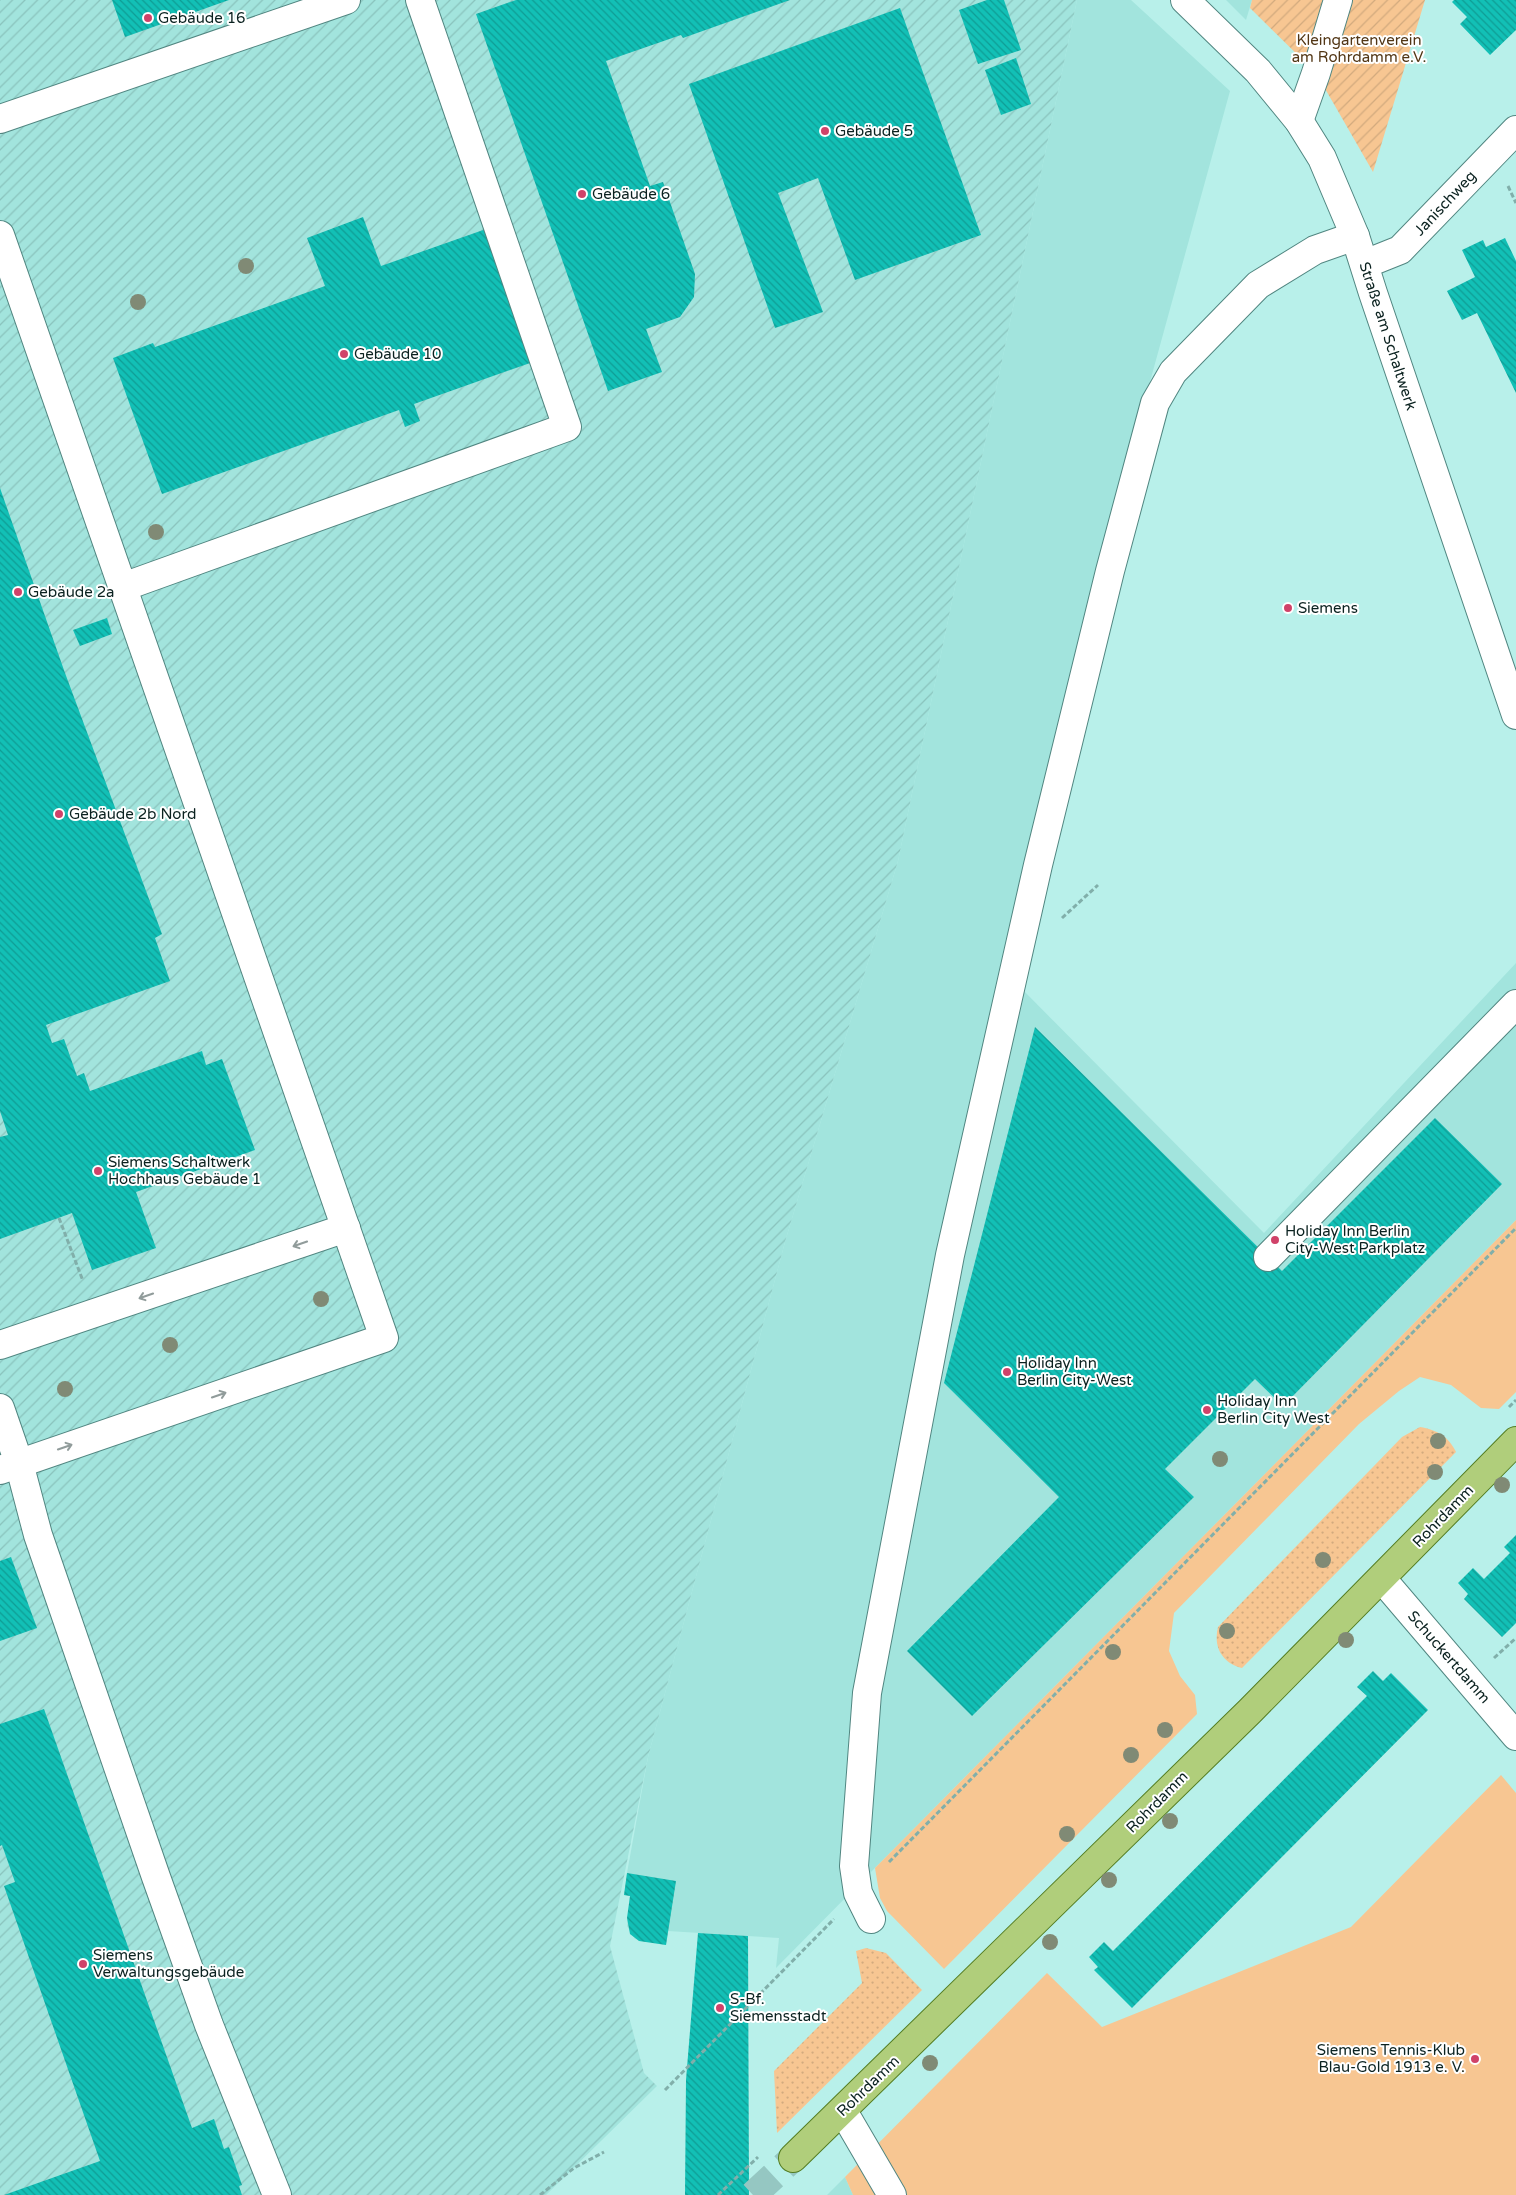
<svg xmlns="http://www.w3.org/2000/svg" width="1516" height="2195" font-family="'Varela Round',sans-serif">
<style>
.built{fill:#a2e4dd}
.industrial{fill:url(#industrial-furrows)}
.grass{fill:url(#grass-dots)}
.park{fill:#f7c692}
.garden{fill:url(#garden-furrows)}
.building{fill:url(#building-back-hatch)}
.lines{fill:none;stroke-linecap:round;stroke-linejoin:round}
.major-tunnel{stroke:#95c7c2;stroke-width:28;stroke-dasharray:28 14;stroke-linecap:butt}
.minor-casing{stroke:#518681;stroke-width:30}
.major-casing{stroke:#547d22;stroke-width:30}
.path{stroke:#81afaa;stroke-width:3;stroke-dasharray:5 2.5;stroke-linecap:butt}
.minor{stroke:#fff;stroke-width:28}
.major{stroke:#b0ce7b;stroke-width:28}
.tree{fill:#808a75}
.oneway{stroke:#919c9b}
.poi-dot{fill:#d04269;stroke:#fff;stroke-width:2}
.labels{text-anchor:middle;stroke-width:4;stroke-linejoin:round;paint-order:stroke}
.poi-label{font-size:15px;fill:#0b2220;stroke:#fff;text-anchor:start}
.park-label{font-size:15px;fill:#523615;stroke:#fff}
.street-label{font-size:15px;fill:#0b2220;stroke:#fff}
</style>
<defs>
<pattern id="industrial-furrows" width="10" height="10" patternUnits="userSpaceOnUse" patternTransform="scale(1.25)"><rect width="10" height="10" fill="#a2e4dd"/><path d="M-1 1l2-2M0 10L10 0M9 11l2-2" fill="none" stroke="#8ac3bd"/></pattern>
<pattern id="grass-dots" width="8" height="8" patternUnits="userSpaceOnUse" patternTransform="scale(1.25)"><rect width="8" height="8" fill="#f7c692"/><path d="M2 2h.1M6 6h.1" fill="none" stroke="#d2aa7e" stroke-width="1.8" stroke-linecap="round"/></pattern>
<pattern id="garden-furrows" width="10" height="10" patternUnits="userSpaceOnUse" patternTransform="scale(1.25)"><rect width="10" height="10" fill="#f7c692"/><path d="M-1 1l2-2M0 10L10 0M9 11l2-2" fill="none" stroke="#d2aa7e"/></pattern>
<pattern id="building-back-hatch" width="6" height="6" patternUnits="userSpaceOnUse" patternTransform="scale(1.25)"><rect width="6" height="6" fill="#12c0b6"/><path d="M-1 5l2 2M0 0l6 6M5-1l2 2" fill="none" stroke="#0f9c94"/></pattern>
</defs>
<rect width="100%" height="100%" fill="#b8f0ea"/>
<g class="built">
<path d="M 1077,0 L 1131,0 L 1230,91 L 1148,389 L 1005,972 L 1264,1233 L 1516,963 L 1516,1220 L 776,1968 L 779,1938 L 668,1931 L 666,1945 L 635,1939 L 627,1926 L 630,1896 L 624,1895 L 627,1873 L 648,1757 L 785,1242 L 898,861 Z"/>
<path d="M 1226,0 L 1252,0 L 1246,20 Z"/>
<path d="M 845,2177 L 853,2195 L 827,2195 Z"/>
</g>
<path class="industrial" d="M 0,0 L 1077,0 L 898,861 L 785,1242 L 648,1757 L 610,1946 L 644,2073 L 657,2086 L 546,2195 L 0,2195 Z"/>
<g class="grass">
<path d="M 1420,1427 C 1437,1430 1448,1436 1456,1452 L 1242,1668 C 1222,1663 1213,1647 1218,1627 L 1402,1437 Z"/>
<path d="M 866,1948 L 886,1953 L 922,1990 L 777,2133 L 774,2071 L 862,1983 L 856,1951 Z"/>
</g>
<g class="park">
<path d="M 1516,1220 L 1516,1392 L 1499,1409 L 1481,1408 L 1451,1385 L 1420,1377 L 1399,1391 L 1359,1424 L 1174,1613 L 1169,1651 L 1180,1676 L 1195,1695 L 1197,1714 L 944,1969 L 887,1911 L 880,1898 L 875,1868 Z"/>
<path d="M 1501,1775 L 1516,1793 L 1516,2195 L 853,2195 L 845,2177 L 1047,1973 L 1102,2027 L 1351,1927 Z"/>
</g>
<path class="garden" d="M 1252,0 L 1425,0 L 1373,172 L 1316,73 L 1250,8 Z"/>
<g class="building">
<path d="M 112,0 L 229,0 L 125,37 Z"/>
<path d="M 516,0 L 790,0 L 683,38 L 681,35 L 606,61 L 650,186 L 663,182 L 695,274 L 694,297 L 680,317 L 646,329 L 662,372 L 608,391 L 476,14 Z"/>
<path d="M 987,0 L 1004,0 L 1021,50 L 978,64 L 959,10 Z"/>
<path d="M 1454,0 L 1516,0 L 1516,30 L 1490,55 L 1460,24 L 1467,17 L 1452,2 Z"/>
<path d="M 900,8 L 981,235 L 855,280 L 818,178 L 778,193 L 823,312 L 775,328 L 689,84 Z"/>
<path d="M 1016,58 L 1031,104 L 1001,115 L 985,70 Z"/>
<path d="M 363,217 L 381,266 L 486,229 L 533,362 L 414,404 L 420,421 L 405,427 L 399,410 L 162,494 L 113,358 L 153,343 L 155,347 L 325,286 L 307,238 Z"/>
<path d="M 1505,238 L 1516,261 L 1516,393 L 1477,313 L 1462,320 L 1447,291 L 1475,277 L 1462,250 L 1483,240 L 1486,247 Z"/>
<path d="M 0,488 L 65,673 L 162,934 L 155,938 L 170,981 L 46,1025 L 52,1043 L 64,1039 L 77,1076 L 84,1073 L 90,1091 L 202,1051 L 206,1065 L 222,1059 L 255,1150 L 136,1192 L 156,1248 L 92,1270 L 72,1213 L 0,1239 L 0,1137 L 8,1135 L 0,1111 Z"/>
<path d="M 107,618 L 112,634 L 80,646 L 73,630 Z"/>
<path d="M 1035,1027 L 1282,1271 L 1435,1118 L 1502,1184 L 1283,1406 L 1255,1379 L 1165,1469 L 1194,1497 L 972,1716 L 907,1651 L 1059,1497 L 944,1383 Z"/>
<path d="M 1516,1535 L 1516,1623 L 1502,1637 L 1464,1599 L 1468,1594 L 1458,1583 L 1473,1568 L 1484,1579 L 1510,1553 L 1504,1547 Z"/>
<path d="M 11,1557 L 37,1628 L 0,1641 L 0,1561 Z"/>
<path d="M 1373,1671 L 1383,1681 L 1391,1673 L 1428,1710 L 1132,2008 L 1094,1970 L 1098,1967 L 1089,1957 L 1104,1942 L 1113,1951 L 1367,1696 L 1357,1687 Z"/>
<path d="M 44,1709 L 192,2128 L 214,2119 L 224,2149 L 229,2147 L 242,2185 L 239,2186 L 242,2195 L 4,2195 L 100,2161 L 4,1886 L 15,1882 L 2,1845 L 0,1846 L 0,1724 Z"/>
<path d="M 627,1873 L 676,1881 L 666,1945 L 639,1941 L 630,1934 L 627,1918 L 630,1896 L 624,1895 Z"/>
<path d="M 698,1933 L 748,1936 L 749,2195 L 685,2195 L 686,2080 Z"/>
</g>
<g class="lines">
<path class="major-tunnel" d="M 753,2195 L 793,2158"/>
<defs>
<g id="minor">
<path d="M 1185,0 L 1258,71 L 1299,121 L 1322,158 L 1355,236 L 1373,293 L 1516,715"/>
<path d="M 0,119 L 346,0"/>
<path d="M 1299,121 L 1316,73 L 1338,0"/>
<path d="M 0,235 L 384,1338 L 0,1470"/>
<path d="M 1365,264 L 1400,250 L 1516,130"/>
<path d="M 123,587 L 567,427 L 420,0"/>
<path d="M 1268,1257 L 1516,1004"/>
<path d="M 0,1345 L 346,1228"/>
<path d="M 0,1408 L 19,1463 L 38,1535 L 156,1877 L 209,2025 L 277,2195"/>
<path d="M 1382,1579 L 1516,1736"/>
<path d="M 871,1919 L 858,1893 L 854,1866 L 867,1693 L 950,1255 L 1038,865 L 1110,571 L 1155,403 L 1173,372 L 1258,285 L 1315,250 L 1355,236"/>
<path d="M 843,2111 L 892,2195"/>
</g>
<path id="major" d="M 793,2158 L 1250,1711 L 1516,1441"/>
</defs>
<use href="#minor" class="minor-casing"/>
<use href="#major" class="major-casing"/>
<g class="path">
<path d="M 1508,186 L 1516,203"/>
<path d="M 1062,918 L 1098,885"/>
<path d="M 59,1218 L 83,1281"/>
<path d="M 1509,1407 L 1516,1400"/>
<path d="M 1494,1658 L 1516,1638"/>
<path d="M 889,1862 L 1516,1228"/>
<path d="M 665,2090 L 834,1919"/>
<path d="M 540,2195 L 574,2168 L 604,2152"/>
<path d="M 718,2195 L 758,2157"/>
</g>
<use href="#minor" class="minor"/>
<use href="#major" class="major"/>
</g>
<g class="tree">
<circle cx="246" cy="266" r="8"/>
<circle cx="138" cy="302" r="8"/>
<circle cx="156" cy="532" r="8"/>
<circle cx="321" cy="1299" r="8"/>
<circle cx="170" cy="1345" r="8"/>
<circle cx="65" cy="1389" r="8"/>
<circle cx="1438" cy="1441" r="8"/>
<circle cx="1220" cy="1459" r="8"/>
<circle cx="1435" cy="1472" r="8"/>
<circle cx="1502" cy="1485" r="8"/>
<circle cx="1323" cy="1560" r="8"/>
<circle cx="1227" cy="1631" r="8"/>
<circle cx="1346" cy="1640" r="8"/>
<circle cx="1113" cy="1652" r="8"/>
<circle cx="1165" cy="1730" r="8"/>
<circle cx="1131" cy="1755" r="8"/>
<circle cx="1170" cy="1821" r="8"/>
<circle cx="1067" cy="1834" r="8"/>
<circle cx="1109" cy="1880" r="8"/>
<circle cx="1050" cy="1942" r="8"/>
<circle cx="930" cy="2063" r="8"/>
</g>
<defs><path id="oneway-shaft" d="M-6 0H5M1.5-3L5.5 0L1.5 3" fill="none" stroke-width="1.6" stroke-linecap="round" stroke-linejoin="round" transform="scale(1.25)"/></defs>
<g class="oneway">
<use href="#oneway-shaft" transform="translate(300 1244) rotate(161)"/>
<use href="#oneway-shaft" transform="translate(146 1296) rotate(161)"/>
<use href="#oneway-shaft" transform="translate(219 1395) rotate(-19)"/>
<use href="#oneway-shaft" transform="translate(65 1447) rotate(-19)"/>
</g>
<g class="poi-dot">
<circle cx="148" cy="18" r="5"/>
<circle cx="825" cy="131" r="5"/>
<circle cx="582" cy="194" r="5"/>
<circle cx="344" cy="354" r="5"/>
<circle cx="18" cy="592" r="5"/>
<circle cx="1288" cy="608" r="5"/>
<circle cx="59" cy="814" r="5"/>
<circle cx="98" cy="1171" r="5"/>
<circle cx="1275" cy="1240" r="5"/>
<circle cx="1007" cy="1372" r="5"/>
<circle cx="1207" cy="1410" r="5"/>
<circle cx="83" cy="1964" r="5"/>
<circle cx="720" cy="2008" r="5"/>
<circle cx="1475" cy="2059" r="5"/>
</g>
<g class="labels">
<g class="poi-label">
<text x="158" y="23">Gebäude 16</text>
<text x="835" y="136">Gebäude 5</text>
<text x="592" y="199">Gebäude 6</text>
<text x="354" y="359">Gebäude 10</text>
<text x="28" y="597">Gebäude 2a</text>
<text x="1298" y="613">Siemens</text>
<text x="69" y="819">Gebäude 2b Nord</text>
<text x="108" y="1167">Siemens Schaltwerk<tspan x="108" dy="17">Hochhaus Gebäude 1</tspan></text>
<text x="1285" y="1236">Holiday Inn Berlin<tspan x="1285" dy="17">City-West Parkplatz</tspan></text>
<text x="1017" y="1368">Holiday Inn<tspan x="1017" dy="17">Berlin City-West</tspan></text>
<text x="1217" y="1406">Holiday Inn<tspan x="1217" dy="17">Berlin City West</tspan></text>
<text x="93" y="1960">Siemens<tspan x="93" dy="17">Verwaltungsgebäude</tspan></text>
<text x="730" y="2004">S-Bf.<tspan x="730" dy="17">Siemensstadt</tspan></text>
<text x="1465" y="2055" text-anchor="end">Siemens Tennis-Klub<tspan x="1465" dy="17">Blau-Gold 1913 e. V.</tspan></text>
</g>
<g class="park-label">
<text x="1359" y="45">Kleingartenverein<tspan x="1359" dy="17">am Rohrdamm e.V.</tspan></text>
</g>
<g class="street-label">
<text transform="translate(1445 203) rotate(-47)" y="5">Janischweg</text>
<text transform="translate(1388 336) rotate(72)" y="5">Straße am Schaltwerk</text>
<text transform="translate(1443 1516) rotate(-46)" y="5">Rohrdamm</text>
<text transform="translate(1449 1657) rotate(49)" y="5">Schuckertdamm</text>
<text transform="translate(1157 1802) rotate(-45)" y="5">Rohrdamm</text>
<text transform="translate(868 2086) rotate(-44)" y="5">Rohrdamm</text>
</g>
</g>
</svg>
